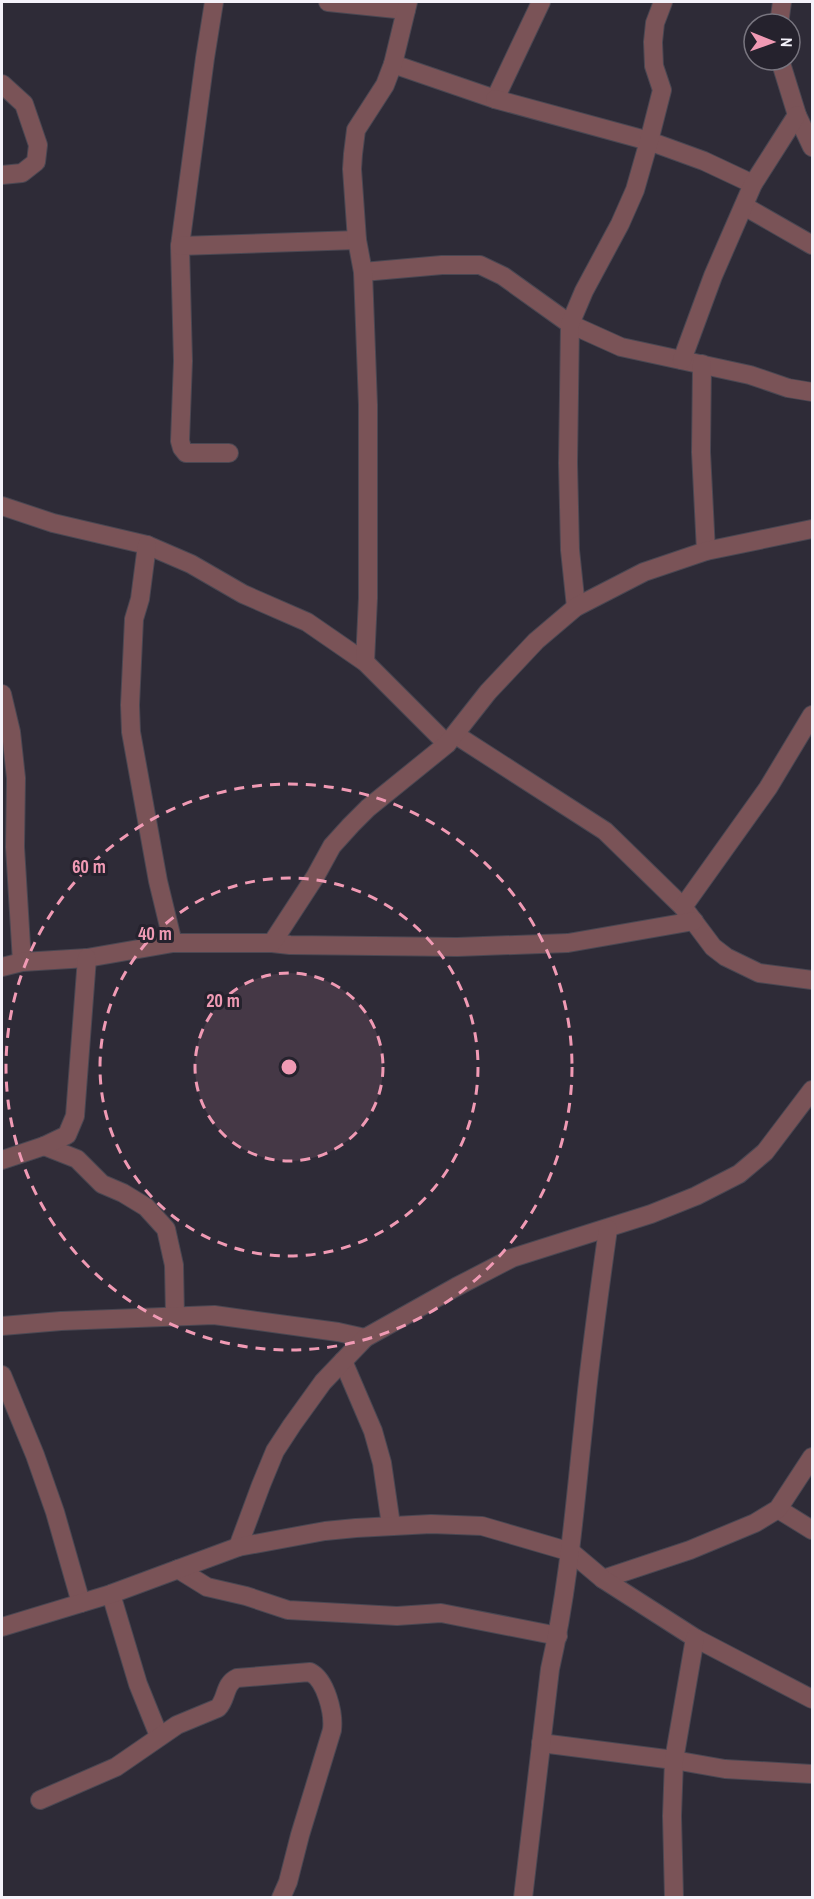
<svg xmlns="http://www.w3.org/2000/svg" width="814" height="1899" font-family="'Archivo Narrow',sans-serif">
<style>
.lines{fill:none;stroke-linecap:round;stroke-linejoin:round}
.street-casing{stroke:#4a4752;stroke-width:20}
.street{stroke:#7a5357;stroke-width:18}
.ring{fill:none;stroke:#f09ab4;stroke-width:3;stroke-dasharray:10 8}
.centre{fill:#f09ab4;stroke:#25222d;stroke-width:3}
.ring-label{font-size:18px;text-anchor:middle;font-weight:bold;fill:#f09ab4;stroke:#25222d;stroke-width:6;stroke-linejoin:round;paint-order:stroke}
</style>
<rect width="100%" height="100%" fill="#2e2b37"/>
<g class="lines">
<defs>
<g id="street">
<path d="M 214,2 L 205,58 L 180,246 L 183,361 L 180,441 L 182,448 L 186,453 L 229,453"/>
<path d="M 328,2 L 406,10"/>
<path d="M 779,24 L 782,2"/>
<path d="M 780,60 L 797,115 L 812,147"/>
<path d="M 393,64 L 495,99 L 541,2"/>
<path d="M 2,84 L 24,104 L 38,145 L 36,162 L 22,173 L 2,175"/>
<path d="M 495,99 L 649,141 L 704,161 L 753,184"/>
<path d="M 744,206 L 812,245"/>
<path d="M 180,246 L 357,240"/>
<path d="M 363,272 L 442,265 L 480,265 L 503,276 L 570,324 L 621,347 L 750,375 L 788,388 L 812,392"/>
<path d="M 682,360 L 713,276 L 753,184 L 797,115"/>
<path d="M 702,364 L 701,452 L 706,551"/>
<path d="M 2,506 L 53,523 L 147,545 L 191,564 L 243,594 L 307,622 L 365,662 L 447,744"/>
<path d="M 147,545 L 140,599 L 134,619 L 130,705 L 131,732 L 158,881 L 173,943"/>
<path d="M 576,607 L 570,550 L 568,463 L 570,324 L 584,291 L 620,224 L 635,190 L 649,141 L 662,90 L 654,66 L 653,42 L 655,23 L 663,2"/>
<path d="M 365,662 L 368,598 L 368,405 L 363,272 L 357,240 L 352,169 L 353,154 L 356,130 L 385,85 L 393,64 L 408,2"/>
<path d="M 2,694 L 11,732 L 16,778 L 15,847 L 22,962"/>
<path d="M 456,735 L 605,831 L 683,907 L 713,947 L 726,957 L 759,973 L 812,980"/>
<path d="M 683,907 L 768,788 L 812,715"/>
<path d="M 272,943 L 290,945 L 457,947 L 568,943 L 694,921"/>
<path d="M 2,967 L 22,962 L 87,958 L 173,943 L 272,943 L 315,877 L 332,846 L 351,825 L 368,808 L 447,744 L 488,692 L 536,641 L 576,607 L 644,572 L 706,551 L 812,529"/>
<path d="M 44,1146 L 77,1159 L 102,1184 L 123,1193 L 146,1207 L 166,1229 L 174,1265 L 175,1316"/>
<path d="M 2,1160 L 44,1146 L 67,1135 L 75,1116 L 87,958"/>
<path d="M 2,1326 L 61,1321 L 214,1315 L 338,1332 L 365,1338"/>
<path d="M 343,1361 L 373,1431 L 382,1463 L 391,1525"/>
<path d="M 2,1375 L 35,1455 L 55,1512 L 81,1603"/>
<path d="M 778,1509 L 812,1530"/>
<path d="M 238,1547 L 261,1485 L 275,1451 L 292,1425 L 323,1382 L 365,1338 L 456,1287 L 512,1258 L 651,1214 L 696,1196 L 739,1174 L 765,1152 L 812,1090"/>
<path d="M 178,1569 L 207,1587 L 246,1596 L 288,1610 L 397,1616 L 441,1613 L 558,1636"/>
<path d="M 603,1579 L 690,1550 L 755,1523 L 778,1509 L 812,1457"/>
<path d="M 111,1594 L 138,1684 L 159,1736"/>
<path d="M 2,1627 L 111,1594 L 238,1547 L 325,1531 L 356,1528 L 431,1524 L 482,1526 L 571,1552 L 603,1579 L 695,1638 L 812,1699"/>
<path d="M 541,1743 L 674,1760 L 725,1769 L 812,1774"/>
<path d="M 40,1800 L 116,1767 L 177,1725 L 218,1708 C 227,1699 224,1684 237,1678 L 310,1672 C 326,1680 334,1713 332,1730 L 300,1835 L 288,1882 L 281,1898"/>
<path d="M 523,1898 L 550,1669 C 569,1586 575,1503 584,1420 C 590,1356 599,1293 608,1229"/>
<path d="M 674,1898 L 672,1816 L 674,1760 L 695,1638"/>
</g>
</defs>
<use href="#street" class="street-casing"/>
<use href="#street" class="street"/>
</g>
<circle cx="289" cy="1067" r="94" fill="#f09ab4" fill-opacity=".12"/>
<g class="ring">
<circle cx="289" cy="1067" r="94"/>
<circle cx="289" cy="1067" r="189"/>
<circle cx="289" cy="1067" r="283"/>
</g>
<circle cx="289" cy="1067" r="9" class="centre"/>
<g class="ring-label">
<text x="89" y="873">60 m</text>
<text x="155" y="940">40 m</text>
<text x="223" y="1007">20 m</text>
</g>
<rect width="814" height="1899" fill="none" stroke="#f4f2fa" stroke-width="6"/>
<g transform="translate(772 42) rotate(91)"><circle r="28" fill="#25222d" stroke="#78757f" stroke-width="1.5"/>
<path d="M0-4.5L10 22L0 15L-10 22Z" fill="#f09ab4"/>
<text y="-9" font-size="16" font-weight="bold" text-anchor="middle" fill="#f4f2fa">N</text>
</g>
</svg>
